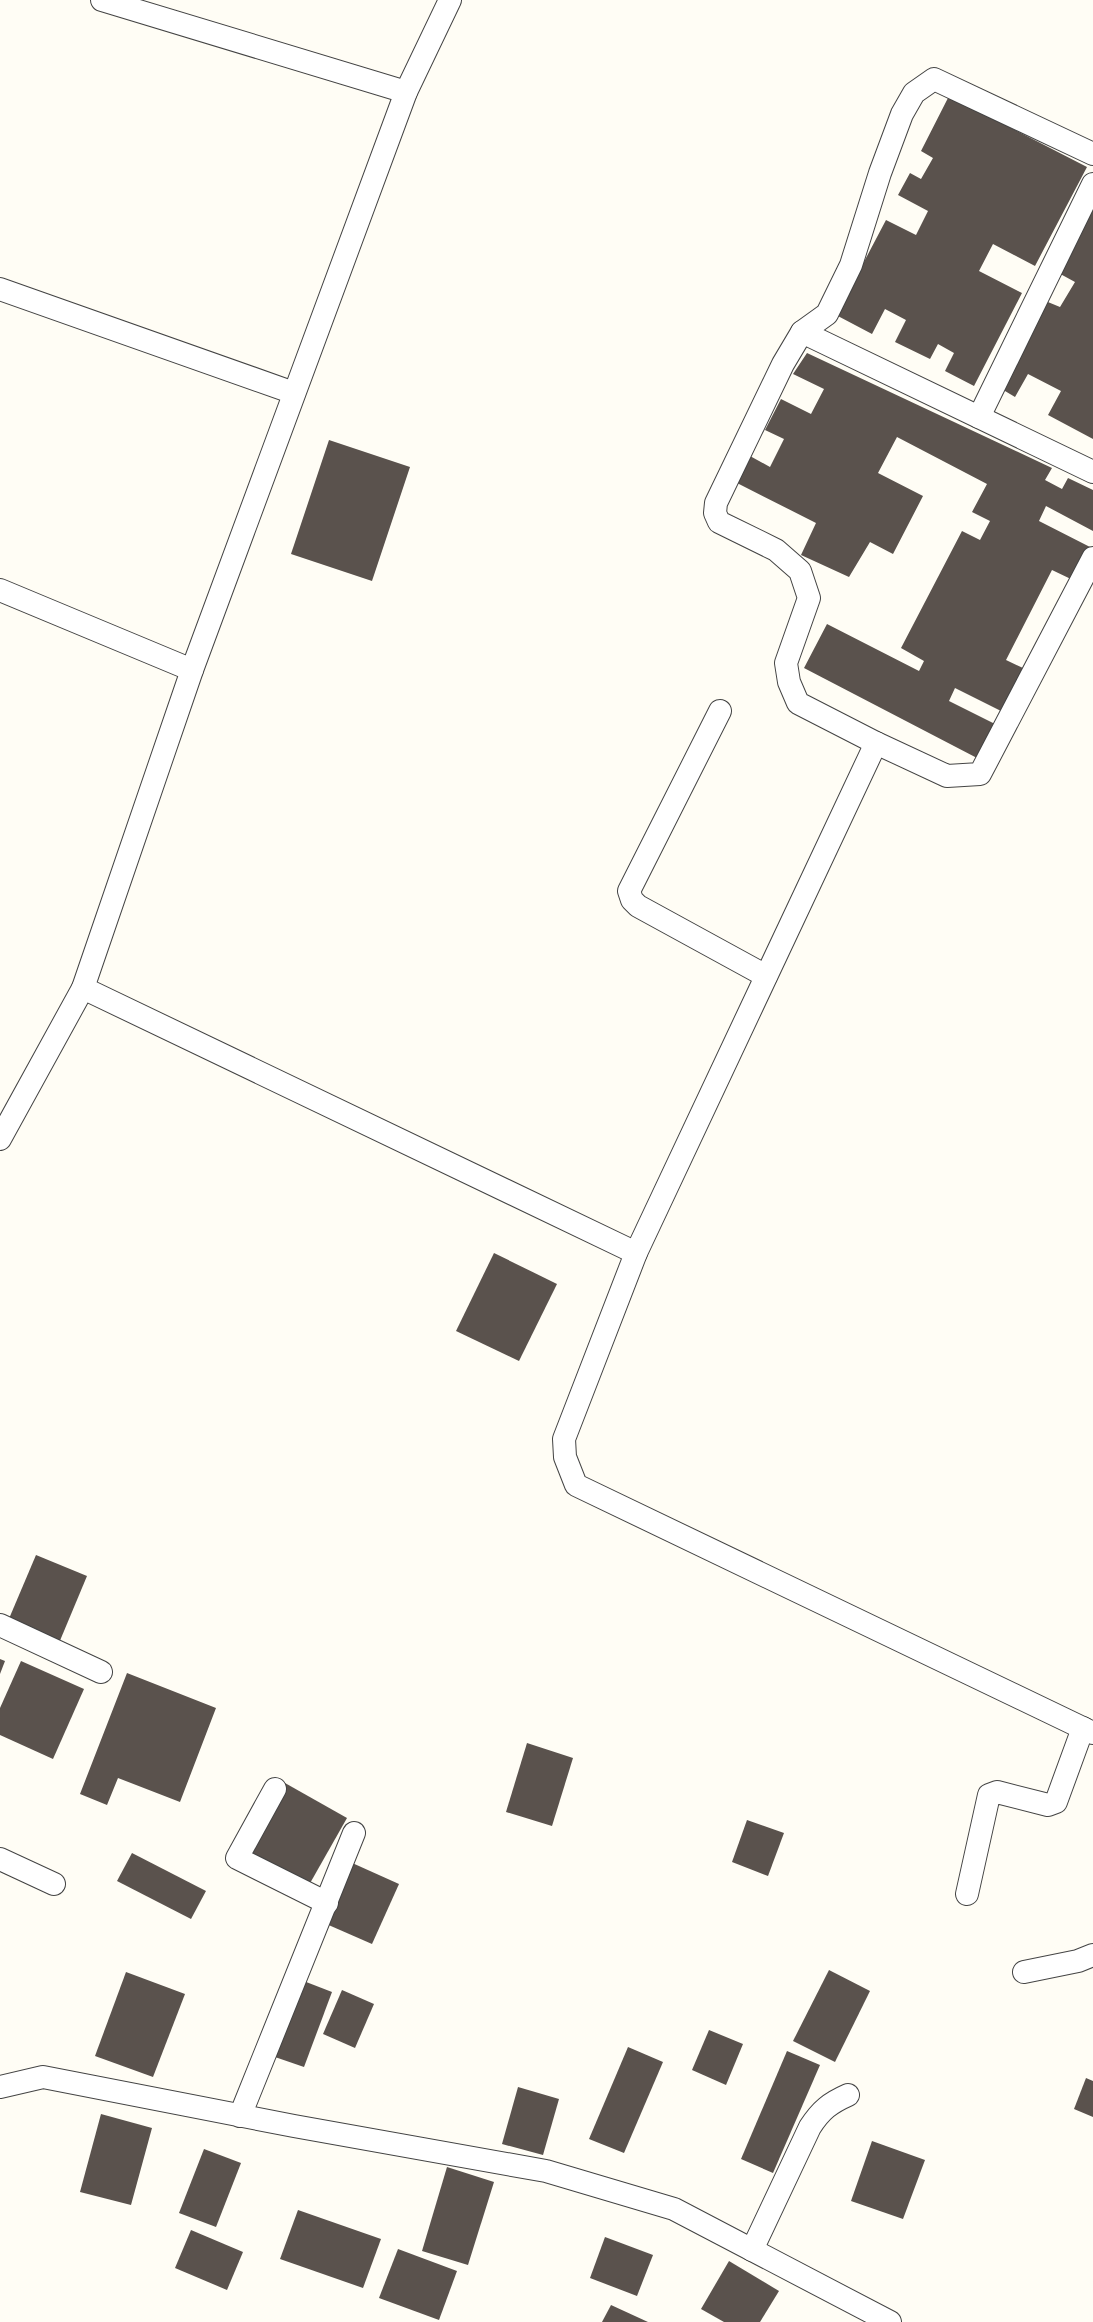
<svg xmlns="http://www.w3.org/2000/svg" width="1093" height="2322" font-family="'Source Serif 4',serif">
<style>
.building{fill:#5a524d}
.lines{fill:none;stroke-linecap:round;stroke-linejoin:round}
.minor-casing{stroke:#444;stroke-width:24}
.tertiary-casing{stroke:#444;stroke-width:24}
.minor{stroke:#fff;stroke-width:22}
.tertiary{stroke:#fff;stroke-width:22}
</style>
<rect width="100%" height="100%" fill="#fffdf5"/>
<g class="building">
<path d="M 949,96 L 1087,167 L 1035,266 L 993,244 L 979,271 L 1022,293 L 974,386 L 945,371 L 954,353 L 938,344 L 930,359 L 895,342 L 906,320 L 885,309 L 872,334 L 836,315 L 886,220 L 916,235 L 928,211 L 898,195 L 910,173 L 921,179 L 933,158 L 921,151 Z"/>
<path d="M 1093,195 L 1093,439 L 1048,415 L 1061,391 L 1028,374 L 1015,397 L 1000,388 L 1043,300 L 1060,307 L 1075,282 L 1053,270 Z"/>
<path d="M 807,353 L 1052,468 L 1045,480 L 1062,489 L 1068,478 L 1093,490 L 1093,531 L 1046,506 L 1039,521 L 1092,548 L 1075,581 L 1052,570 L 1006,660 L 1023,668 L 1001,711 L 955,688 L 949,701 L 995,724 L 977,758 L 804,668 L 827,624 L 919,671 L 924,661 L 901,648 L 962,531 L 980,540 L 990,521 L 972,512 L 987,484 L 897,437 L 878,473 L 923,496 L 893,554 L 870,542 L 849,577 L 801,555 L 816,523 L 737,483 L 750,456 L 770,467 L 784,439 L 765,430 L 781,399 L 811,414 L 824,389 L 793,374 Z"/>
<path d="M 329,440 L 410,467 L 372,581 L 291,554 Z"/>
<path d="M 494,1253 L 557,1284 L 519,1361 L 456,1331 Z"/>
<path d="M 36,1555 L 87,1576 L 59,1643 L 8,1621 Z"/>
<path d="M 0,1659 L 5,1661 L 0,1674 Z"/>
<path d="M 21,1661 L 84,1689 L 53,1759 L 0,1735 L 0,1708 Z"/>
<path d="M 127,1673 L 216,1708 L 180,1802 L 118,1778 L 107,1805 L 80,1794 Z"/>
<path d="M 527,1743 L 573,1758 L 552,1826 L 506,1812 Z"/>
<path d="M 285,1783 L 347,1818 L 309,1885 L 247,1850 Z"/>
<path d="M 747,1820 L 784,1833 L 768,1876 L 732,1862 Z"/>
<path d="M 132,1853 L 206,1891 L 191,1919 L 117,1881 Z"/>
<path d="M 350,1862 L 399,1884 L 372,1944 L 324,1923 Z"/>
<path d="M 829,1970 L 870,1991 L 835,2062 L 793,2041 Z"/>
<path d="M 126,1972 L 185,1994 L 153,2077 L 95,2056 Z"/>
<path d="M 301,1980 L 332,1992 L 304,2067 L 272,2056 Z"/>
<path d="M 342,1990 L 374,2004 L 355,2048 L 323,2034 Z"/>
<path d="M 709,2030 L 743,2044 L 726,2085 L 692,2070 Z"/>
<path d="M 628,2047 L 663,2062 L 624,2153 L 589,2139 Z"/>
<path d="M 787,2051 L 820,2065 L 773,2173 L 741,2159 Z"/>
<path d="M 1086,2078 L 1093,2081 L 1093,2117 L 1074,2109 Z"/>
<path d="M 518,2087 L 559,2099 L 543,2155 L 502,2144 Z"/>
<path d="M 101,2114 L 152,2128 L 131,2205 L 80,2192 Z"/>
<path d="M 872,2141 L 925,2160 L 903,2219 L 851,2201 Z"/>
<path d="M 204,2149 L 241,2163 L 216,2227 L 179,2213 Z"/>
<path d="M 447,2167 L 494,2182 L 468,2265 L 422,2251 Z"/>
<path d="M 298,2210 L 381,2239 L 363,2288 L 280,2259 Z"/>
<path d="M 191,2230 L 243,2252 L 227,2290 L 175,2268 Z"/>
<path d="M 605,2237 L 653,2255 L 637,2296 L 590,2278 Z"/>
<path d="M 398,2249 L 457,2271 L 439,2320 L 379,2298 Z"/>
<path d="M 729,2261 L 779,2291 L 760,2322 L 724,2322 L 701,2309 Z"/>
<path d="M 611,2305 L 648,2322 L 602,2322 Z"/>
</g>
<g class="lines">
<defs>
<g id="minor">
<path d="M 102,0 L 406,92"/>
<path d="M 450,0 L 406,92 L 192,670 L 83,988 L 636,1253"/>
<path d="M 1093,154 L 934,79 L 914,93 L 902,114 L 880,173 L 851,265 L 827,314 L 802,332 L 783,364 L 716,503 L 715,513 L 719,522 L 776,550 L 800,571 L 809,598 L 786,663 L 789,682 L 798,703 L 876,743 L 947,776 L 980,774 L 1093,558"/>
<path d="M 0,289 L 294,393"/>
<path d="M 802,332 L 1093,472"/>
<path d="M 979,417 L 1093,184"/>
<path d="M 0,590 L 192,670"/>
<path d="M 720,711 L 629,891 L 632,900 L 638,906 L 766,976"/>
<path d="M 876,743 L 636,1253 L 564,1439 L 565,1457 L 576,1485 L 1093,1733"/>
<path d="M 0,1139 L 83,988"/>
<path d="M 0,1625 L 101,1672"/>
<path d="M 275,1789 L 237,1858 L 327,1903"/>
<path d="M 0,1859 L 54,1884"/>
<path d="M 967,1894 L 989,1795 L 997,1792 L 1048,1805 L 1056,1802 L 1083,1728"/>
<path d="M 1024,1972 L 1078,1961 L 1093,1955"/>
<path d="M 240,2116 L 354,1833"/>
<path d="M 752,2250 L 810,2127 C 821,2110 830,2103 848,2095"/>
</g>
<path id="tertiary" d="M 0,2087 L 43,2077 L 294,2126 L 546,2171 L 674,2209 L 890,2322"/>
</defs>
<use href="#minor" class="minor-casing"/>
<use href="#tertiary" class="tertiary-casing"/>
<use href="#minor" class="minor"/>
<use href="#tertiary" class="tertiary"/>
</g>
</svg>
